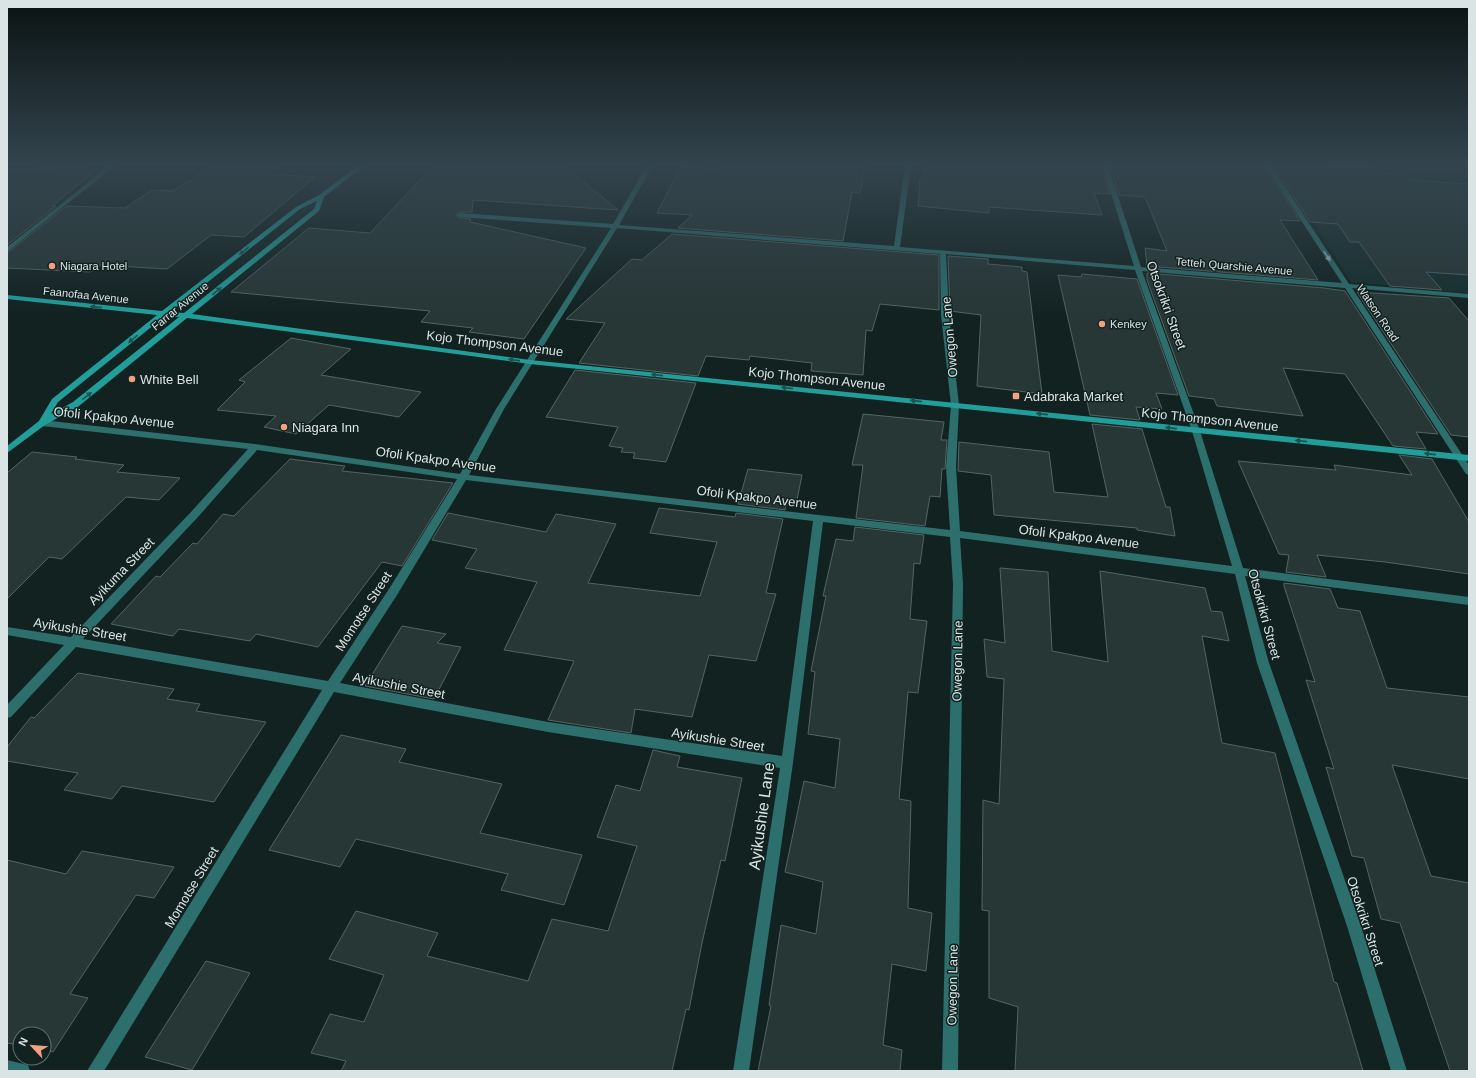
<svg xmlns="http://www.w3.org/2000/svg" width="1476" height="1078" font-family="Helvetica,sans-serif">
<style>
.built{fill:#152e2d}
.building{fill:#273736;stroke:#526463}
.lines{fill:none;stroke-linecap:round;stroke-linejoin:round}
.street{fill:#2c6f6d;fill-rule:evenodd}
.secondary{fill:#219e9a;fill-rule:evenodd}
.oneway{fill:#185451}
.oneway2{fill:#95b5b4}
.poi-dot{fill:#f3a081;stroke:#122221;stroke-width:1.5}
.labels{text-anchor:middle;stroke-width:3;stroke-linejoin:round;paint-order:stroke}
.far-poi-label{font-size:11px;fill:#dbe4e4;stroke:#122221;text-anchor:start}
.far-street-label{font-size:11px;fill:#dbe4e4;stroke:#122221}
.street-label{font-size:13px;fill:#dbe4e4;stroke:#122221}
.poi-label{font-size:13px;fill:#dbe4e4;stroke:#122221;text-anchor:start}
.near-street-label{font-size:16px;fill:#dbe4e4;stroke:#122221}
</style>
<rect width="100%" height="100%" fill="#122221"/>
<path class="built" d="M 1277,165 L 1469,165 L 1469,293 L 1351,282 Z"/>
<g class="building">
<path d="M 212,165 L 283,165 L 270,174 L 315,177 L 244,237 L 211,235 L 167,269 L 100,265 L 90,272 L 7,268 L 7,253 L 67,206 L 125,208 L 152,190 L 173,191 L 188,181 L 191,181 Z"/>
<path d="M 434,165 L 563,165 L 618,210 L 473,200 L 472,212 L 460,212 L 456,215 L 460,218 L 471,219 L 470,222 L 586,248 L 524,339 L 469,332 L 473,328 L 421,322 L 430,311 L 231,292 L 309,228 L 370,233 Z"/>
<path d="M 721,165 L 865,165 L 860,193 L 852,192 L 843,241 L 678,228 L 692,215 L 657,213 L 681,166 L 718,169 Z"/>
<path d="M 930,165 L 1101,165 L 1110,194 L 1094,193 L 1102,215 L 989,207 L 989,213 L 918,206 L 920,179 L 923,179 L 924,168 L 929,168 Z"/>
<path d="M 1110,165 L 1264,165 L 1300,221 L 1280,220 L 1318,280 L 1147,266 L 1145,248 L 1167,251 L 1145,197 L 1119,195 Z"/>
<path d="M 1273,165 L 1372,167 L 1378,173 L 1406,175 L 1411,180 L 1469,184 L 1469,275 L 1426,272 L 1442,290 L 1390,286 L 1359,242 L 1350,242 L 1338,224 L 1310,222 Z"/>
<path d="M 85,167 L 79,172 L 94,172 L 52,206 L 56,206 L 7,245 L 7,169 Z"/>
<path d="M 672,234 L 939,255 L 939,310 L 880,304 L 872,331 L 866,330 L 863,375 L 811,371 L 812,363 L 750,356 L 749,360 L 706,356 L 698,376 L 579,363 L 605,323 L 566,319 L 632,259 L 642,260 Z"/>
<path d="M 948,256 L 988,259 L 988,264 L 1022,267 L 1022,271 L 1027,272 L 1042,394 L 977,386 L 981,315 L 950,311 Z"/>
<path d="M 1147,273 L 1324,288 L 1345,291 L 1438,434 L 1416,432 L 1426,449 L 1393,446 L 1345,374 L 1283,368 L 1303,416 L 1217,406 L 1214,399 L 1189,396 L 1147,280 Z"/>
<path d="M 1082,274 L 1137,279 L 1178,395 L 1156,393 L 1162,409 L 1136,407 L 1140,420 L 1090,415 L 1058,275 L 1081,277 Z"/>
<path d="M 1357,292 L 1449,298 L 1469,321 L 1469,437 L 1451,435 Z"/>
<path d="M 291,338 L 351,349 L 321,375 L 421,392 L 399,417 L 329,405 L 296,434 L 264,427 L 276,416 L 217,410 L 245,382 L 239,380 Z"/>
<path d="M 575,370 L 696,383 L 666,462 L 633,458 L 635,453 L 621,452 L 623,448 L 609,446 L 618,427 L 546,417 Z"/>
<path d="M 863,414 L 944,422 L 941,440 L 947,440 L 945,469 L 942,469 L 940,497 L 930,496 L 925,526 L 856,518 L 863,465 L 852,465 Z"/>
<path d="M 1092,424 L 1142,429 L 1166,507 L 1170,507 L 1175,536 L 1137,530 L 1137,528 L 994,515 L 991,475 L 958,471 L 959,442 L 1049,452 L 1054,492 L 1108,497 Z"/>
<path d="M 32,452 L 77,457 L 75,459 L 124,465 L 117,472 L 180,478 L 159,500 L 126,497 L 62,559 L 49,557 L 7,599 L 7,473 Z"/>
<path d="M 1399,455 L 1432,459 L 1469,522 L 1469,574 L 1385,562 L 1317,555 L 1326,577 L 1286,572 L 1289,555 L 1279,554 L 1238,461 L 1336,470 L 1334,465 L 1412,475 Z"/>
<path d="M 290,459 L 345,466 L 342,471 L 453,483 L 402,566 L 382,562 L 318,647 L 256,634 L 250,641 L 179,629 L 173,636 L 111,624 L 156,576 L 160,577 L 193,543 L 197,544 L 223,514 L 234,516 Z"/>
<path d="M 748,469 L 802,475 L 796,505 L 786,504 L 785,510 L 738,504 Z"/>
<path d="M 659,508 L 735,517 L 736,513 L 783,519 L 766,593 L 776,594 L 756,661 L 709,655 L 692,717 L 635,709 L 631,733 L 548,720 L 574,661 L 504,650 L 537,582 L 465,568 L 477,549 L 432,540 L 448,513 L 546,532 L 556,514 L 616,524 L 588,583 L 700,596 L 717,542 L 650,533 Z"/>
<path d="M 855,527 L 924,535 L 920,564 L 914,563 L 910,619 L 927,621 L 918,693 L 908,692 L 899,799 L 911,801 L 908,908 L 932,913 L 926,971 L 892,964 L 883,1045 L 902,1050 L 900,1071 L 758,1071 L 771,1006 L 769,1005 L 781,925 L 816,934 L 823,882 L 785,872 L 804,781 L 835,788 L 840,739 L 808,734 L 815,672 L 811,671 L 826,596 L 823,596 L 836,539 L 853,541 Z"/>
<path d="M 1000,568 L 1048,572 L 1052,651 L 1108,662 L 1100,571 L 1205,588 L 1211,611 L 1222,612 L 1229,641 L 1202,636 L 1222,743 L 1275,753 L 1334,982 L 1337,983 L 1363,1071 L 1015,1071 L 1018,1007 L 989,998 L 989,911 L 982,910 L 983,800 L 999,804 L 1004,679 L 987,677 L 984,639 L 1005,643 Z"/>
<path d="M 1284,583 L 1330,589 L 1338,608 L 1360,611 L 1387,688 L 1469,697 L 1469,779 L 1392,765 L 1431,876 L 1469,883 L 1469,1071 L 1450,1071 L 1400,923 L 1381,919 L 1364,858 L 1352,856 L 1326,767 L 1334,769 L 1306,680 L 1315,682 L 1284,586 Z"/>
<path d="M 402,626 L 446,634 L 437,643 L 461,647 L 434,699 L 365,686 Z"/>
<path d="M 78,673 L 174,689 L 167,699 L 200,704 L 196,711 L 266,722 L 214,802 L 122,786 L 112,799 L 64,790 L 78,773 L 7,761 L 7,747 L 31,717 L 34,718 Z"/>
<path d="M 341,735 L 406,749 L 399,762 L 502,784 L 480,833 L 582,855 L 564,905 L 501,890 L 508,874 L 356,839 L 340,867 L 269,850 Z"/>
<path d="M 653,750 L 680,756 L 677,767 L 742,778 L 725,861 L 721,860 L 702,943 L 689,1010 L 686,1009 L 672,1071 L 341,1071 L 346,1061 L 311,1053 L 330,1014 L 364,1022 L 384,975 L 329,959 L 356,911 L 438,933 L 427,956 L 528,981 L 552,919 L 608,931 L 637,846 L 597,837 L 616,785 L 640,791 Z"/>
<path d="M 82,851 L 174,867 L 154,898 L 136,895 L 70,994 L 88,998 L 53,1052 L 44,1050 L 44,1034 L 20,1034 L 20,1045 L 7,1043 L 7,860 L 66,874 Z"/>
<path d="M 206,961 L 250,973 L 192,1070 L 145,1057 Z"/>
</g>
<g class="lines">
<g class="street">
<path d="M 110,165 L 116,165 L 7,252 L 7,247 Z"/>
<path d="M 647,165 L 653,165 L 619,225 L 894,246 L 905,165 L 911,165 L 900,247 L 1134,266 L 1102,165 L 1108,165 L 1141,267 L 1342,283 L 1265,165 L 1271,165 L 1349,284 L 1469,294 L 1469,298 L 1352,288 L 1469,465 L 1469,475 L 1466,474 L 1345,288 L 1142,271 L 1200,431 L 1243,568 L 1469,597 L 1469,605 L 1245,576 L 1269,663 L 1361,926 L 1407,1071 L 1391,1071 L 1347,926 L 1257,663 L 1235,574 L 960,538 L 963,584 L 958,1071 L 942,1071 L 953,584 L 950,537 L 823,522 L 793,763 L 749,1071 L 733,1071 L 780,768 L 548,732 L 334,692 L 104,1071 L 87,1071 L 322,690 L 76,647 L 11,717 L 7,718 L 7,705 L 64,645 L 7,635 L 7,627 L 71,637 L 191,512 L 248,449 L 42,426 L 38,423 L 42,420 L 255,444 L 460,474 L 496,409 L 611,228 L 460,217 L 457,215 L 460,213 L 613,224 ZM 617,228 L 940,254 L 941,315 L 951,405 L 946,467 L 950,530 L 469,475 L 504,409 ZM 946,254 L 1135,270 L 1192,431 L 1232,566 L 960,531 L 956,467 L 959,405 L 949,315 ZM 257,450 L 457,479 L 389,589 L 328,681 L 83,639 L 198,517 ZM 466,480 L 813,521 L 782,756 L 548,722 L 340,683 L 397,595 Z"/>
<path d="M 7,1060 L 28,1065 L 30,1071 L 7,1071 Z"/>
</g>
<path class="secondary" d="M 359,165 L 365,165 L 324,197 L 319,211 L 192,314 L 530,360 L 1469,455 L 1469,461 L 530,364 L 187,318 L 79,406 L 45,425 L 7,453 L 7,446 L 39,421 L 52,399 L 157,315 L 7,299 L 7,295 L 162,311 L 296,207 L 319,195 ZM 317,201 L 314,209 L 184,313 L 170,312 L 300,209 ZM 165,316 L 179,317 L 73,402 L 51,414 L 58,402 Z"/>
</g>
<defs><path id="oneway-solid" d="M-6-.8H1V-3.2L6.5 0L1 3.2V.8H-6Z"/></defs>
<g class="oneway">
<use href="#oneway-solid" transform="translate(244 251) rotate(141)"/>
<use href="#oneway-solid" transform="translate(217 291) rotate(-39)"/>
<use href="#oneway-solid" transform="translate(96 307) rotate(-174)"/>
<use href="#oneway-solid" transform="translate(133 339) rotate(140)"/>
<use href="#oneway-solid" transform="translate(514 360) rotate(-172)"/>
<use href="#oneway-solid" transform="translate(657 375) rotate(-174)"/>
<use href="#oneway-solid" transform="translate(787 388) rotate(-174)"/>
<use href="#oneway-solid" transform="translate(87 396) rotate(-38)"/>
<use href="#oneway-solid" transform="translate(916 401) rotate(-174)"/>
<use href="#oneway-solid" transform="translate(1042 414) rotate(-174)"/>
<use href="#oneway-solid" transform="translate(1171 428) rotate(-174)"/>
<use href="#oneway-solid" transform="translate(1301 441) rotate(-174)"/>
<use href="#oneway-solid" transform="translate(1430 454) rotate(-174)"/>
</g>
<use class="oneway2" href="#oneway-solid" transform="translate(1327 256) rotate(57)"/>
<linearGradient id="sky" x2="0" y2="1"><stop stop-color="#0a1312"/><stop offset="0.52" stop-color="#33444e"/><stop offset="1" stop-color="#33444e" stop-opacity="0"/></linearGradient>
<rect width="1476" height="316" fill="url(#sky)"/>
<g class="poi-dot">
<circle cx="52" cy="266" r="4"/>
<circle cx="1102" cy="324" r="4"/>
<circle cx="132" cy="379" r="4"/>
<rect x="1012" y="392" width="8" height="8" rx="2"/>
<circle cx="284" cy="427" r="4"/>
</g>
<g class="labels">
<g class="far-poi-label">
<text x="60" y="270">Niagara Hotel</text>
<text x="1110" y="328">Kenkey</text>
</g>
<g class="far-street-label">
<text transform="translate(1234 266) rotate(5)" y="4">Tetteh Quarshie Avenue</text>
<text transform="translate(86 295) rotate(6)" y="4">Faanofaa Avenue</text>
<text transform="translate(180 306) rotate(-39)" y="4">Farrar Avenue</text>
<text transform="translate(1378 313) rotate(56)" y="4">Watson Road</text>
</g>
<g class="street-label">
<text transform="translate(1167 305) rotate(70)" y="5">Otsokrikri Street</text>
<text transform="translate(949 337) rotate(-95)" y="5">Owegon Lane</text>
<text transform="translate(495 343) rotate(7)" y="5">Kojo Thompson Avenue</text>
<text transform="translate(817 378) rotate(6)" y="5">Kojo Thompson Avenue</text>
<text transform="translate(114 417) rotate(6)" y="5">Ofoli Kpakpo Avenue</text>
<text transform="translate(1210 419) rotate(6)" y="5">Kojo Thompson Avenue</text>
<text transform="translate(436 459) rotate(8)" y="5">Ofoli Kpakpo Avenue</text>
<text transform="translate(757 497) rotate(7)" y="5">Ofoli Kpakpo Avenue</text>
<text transform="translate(1079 536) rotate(7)" y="5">Ofoli Kpakpo Avenue</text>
<text transform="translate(121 571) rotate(-46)" y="5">Ayikuma Street</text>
<text transform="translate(363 611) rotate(-57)" y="5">Momotse Street</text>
<text transform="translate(1265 614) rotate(75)" y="5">Otsokrikri Street</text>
<text transform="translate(80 629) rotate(9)" y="5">Ayikushie Street</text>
<text transform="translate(957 661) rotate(-89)" y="5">Owegon Lane</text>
<text transform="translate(399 685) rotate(11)" y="5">Ayikushie Street</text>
<text transform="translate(718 739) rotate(9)" y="5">Ayikushie Street</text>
<text transform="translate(191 887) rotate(-59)" y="5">Momotse Street</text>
<text transform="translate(1366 921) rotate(72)" y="5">Otsokrikri Street</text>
<text transform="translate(952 985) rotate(-89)" y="5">Owegon Lane</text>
</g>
<g class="poi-label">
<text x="140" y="384">White Bell</text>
<text x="1024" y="401">Adabraka Market</text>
<text x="292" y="432">Niagara Inn</text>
</g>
<g class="near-street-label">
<text transform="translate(761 816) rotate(-82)" y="6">Ayikushie Lane</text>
</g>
</g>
<rect width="1476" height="1078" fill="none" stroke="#dbe4e4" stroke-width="16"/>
<g transform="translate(32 1046) rotate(296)"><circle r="19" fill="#122221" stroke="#62706f"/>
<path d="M0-3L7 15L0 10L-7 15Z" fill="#f3a081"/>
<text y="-6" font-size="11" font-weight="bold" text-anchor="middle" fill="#dbe4e4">N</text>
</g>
</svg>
